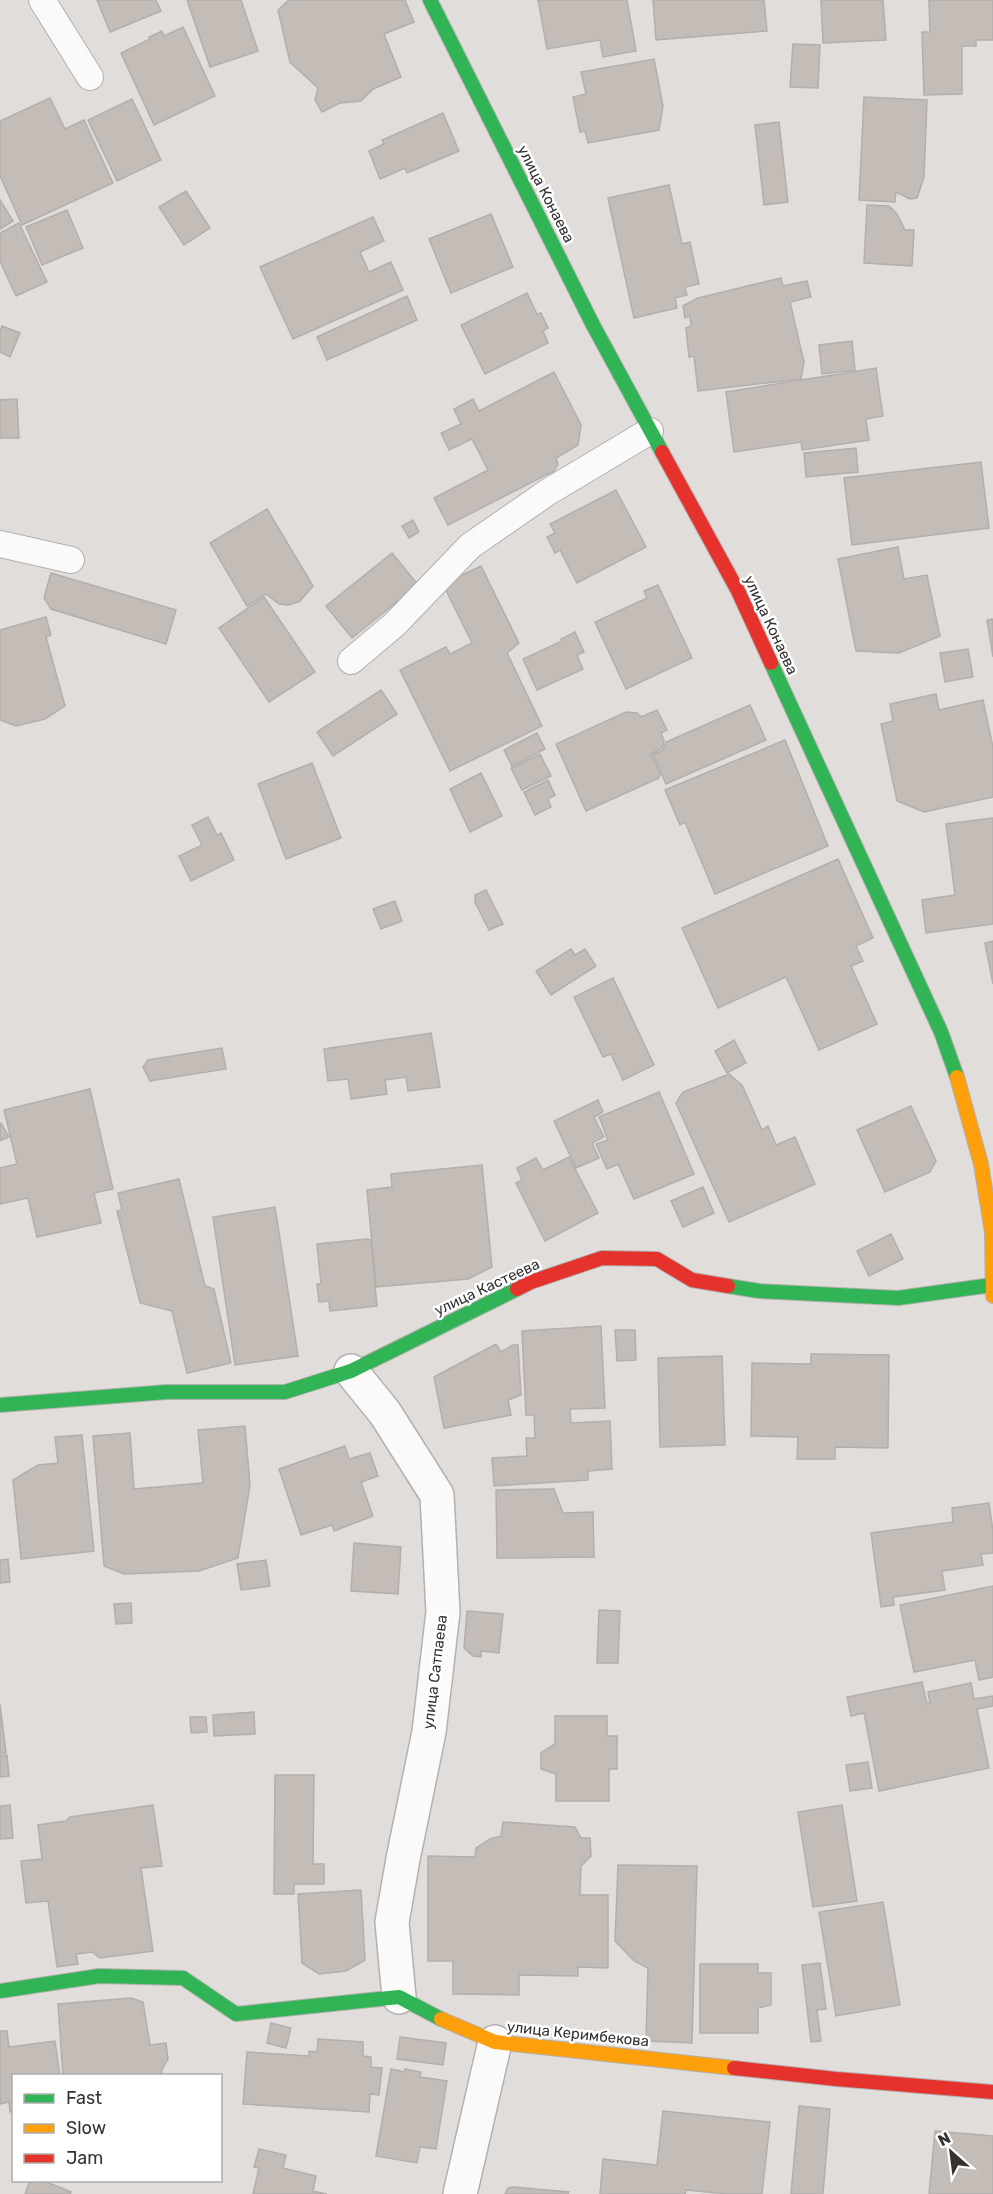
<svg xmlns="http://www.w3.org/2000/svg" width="993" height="2194" font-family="Rubik,sans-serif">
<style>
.building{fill:#c3bcb7;stroke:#b2afae;stroke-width:1.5}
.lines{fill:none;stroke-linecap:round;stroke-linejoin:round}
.lane-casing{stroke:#b3b0ae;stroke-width:28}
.street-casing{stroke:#b3b0ae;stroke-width:36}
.fast-casing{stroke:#b3b0ae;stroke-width:16}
.slow-casing{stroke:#b3b0ae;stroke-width:16}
.jam-casing{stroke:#b3b0ae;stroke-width:16}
.lane{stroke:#fafafa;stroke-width:26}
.street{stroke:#fafafa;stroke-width:33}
.fast{stroke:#30b455;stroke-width:14}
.slow{stroke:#ff9f0a;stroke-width:14}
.jam{stroke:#e5322d;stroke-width:14}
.labels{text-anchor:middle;stroke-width:5;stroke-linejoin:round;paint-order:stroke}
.street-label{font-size:15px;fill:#353230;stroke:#fff}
</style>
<rect width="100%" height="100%" fill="#e1dddb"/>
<g class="building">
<path d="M 97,0 L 156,0 L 161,11 L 110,32 Z"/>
<path d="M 187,0 L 241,0 L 258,51 L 210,67 Z"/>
<path d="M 289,0 L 405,0 L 414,22 L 384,34 L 401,77 L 373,89 L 361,101 L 340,103 L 322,112 L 315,100 L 318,88 L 290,62 L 278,10 Z"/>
<path d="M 538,0 L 627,0 L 636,51 L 603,57 L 600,40 L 547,49 Z"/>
<path d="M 653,0 L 764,0 L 767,31 L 656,40 Z"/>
<path d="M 821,0 L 883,0 L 886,40 L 823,43 Z"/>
<path d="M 929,0 L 993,0 L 993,40 L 976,40 L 976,46 L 962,46 L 962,94 L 924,95 L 922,32 L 930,32 Z"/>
<path d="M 183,27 L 215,96 L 154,125 L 121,53 L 150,39 L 149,37 L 162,31 L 164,36 Z"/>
<path d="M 793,44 L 820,45 L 818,88 L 790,87 Z"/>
<path d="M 654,59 L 663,106 L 659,130 L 588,143 L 585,131 L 580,132 L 573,97 L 586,94 L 581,72 Z"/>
<path d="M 864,97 L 927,100 L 924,177 L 917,198 L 910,199 L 896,192 L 895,202 L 859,200 Z"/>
<path d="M 50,98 L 65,129 L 84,120 L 113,183 L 22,225 L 0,176 L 0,121 Z"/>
<path d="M 132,99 L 161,160 L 117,181 L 88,120 Z"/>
<path d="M 443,113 L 459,151 L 407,173 L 405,168 L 380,179 L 369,151 L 384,144 L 382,140 Z"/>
<path d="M 779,122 L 788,202 L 764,205 L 755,125 Z"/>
<path d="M 669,185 L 682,244 L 690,242 L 699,284 L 685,287 L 687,295 L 675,298 L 677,308 L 634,318 L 608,198 Z"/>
<path d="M 186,191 L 210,228 L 184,245 L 159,207 Z"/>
<path d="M 0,200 L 13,221 L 0,229 Z"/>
<path d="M 867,205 L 889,206 L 897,214 L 905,230 L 914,230 L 912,266 L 864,263 Z"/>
<path d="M 67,210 L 83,248 L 42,265 L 26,227 Z"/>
<path d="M 491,214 L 513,267 L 451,293 L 429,239 Z"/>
<path d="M 373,217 L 384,241 L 360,252 L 369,272 L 391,262 L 403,290 L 293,339 L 260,267 Z"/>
<path d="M 19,223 L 47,282 L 16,296 L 0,261 L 0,233 Z"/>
<path d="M 781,278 L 783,286 L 807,281 L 811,297 L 790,302 L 804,362 L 801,379 L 698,391 L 694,356 L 689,357 L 686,328 L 691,326 L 690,316 L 685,318 L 683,306 L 698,298 Z"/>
<path d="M 527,293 L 537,314 L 541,313 L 548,328 L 543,331 L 548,343 L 485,374 L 461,325 Z"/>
<path d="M 407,296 L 417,320 L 327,360 L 317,337 Z"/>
<path d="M 2,326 L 20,333 L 10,357 L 0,352 L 0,331 Z"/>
<path d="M 852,341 L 855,370 L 822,374 L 819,345 Z"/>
<path d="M 876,368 L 883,416 L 866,419 L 869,440 L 802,450 L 801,442 L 734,452 L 726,392 Z"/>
<path d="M 554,372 L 581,425 L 578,445 L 556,458 L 558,464 L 554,471 L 448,525 L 434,498 L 488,470 L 472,439 L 449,450 L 441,433 L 461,424 L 454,409 L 473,399 L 479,411 Z"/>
<path d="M 17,399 L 19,438 L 0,438 L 0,400 Z"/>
<path d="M 856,448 L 858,472 L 806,477 L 804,453 Z"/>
<path d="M 981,462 L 989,528 L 852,545 L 844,478 Z"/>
<path d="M 616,490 L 646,547 L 577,583 L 560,550 L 555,553 L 547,537 L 555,533 L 550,524 Z"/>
<path d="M 267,509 L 313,586 L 300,601 L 289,605 L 279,604 L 266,594 L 247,606 L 210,543 Z"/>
<path d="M 413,520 L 419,532 L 409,538 L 402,526 Z"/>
<path d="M 898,547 L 904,579 L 927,575 L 940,636 L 899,653 L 856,651 L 838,559 Z"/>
<path d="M 392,553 L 418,585 L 352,638 L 326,606 Z"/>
<path d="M 481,566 L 519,643 L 507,653 L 542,726 L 450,771 L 400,670 L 446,647 L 450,654 L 472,643 L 443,584 Z"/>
<path d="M 51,573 L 176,610 L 166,644 L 51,609 L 44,598 Z"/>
<path d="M 658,585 L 692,658 L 626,689 L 595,622 L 647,598 L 644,591 Z"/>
<path d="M 264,597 L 315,672 L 269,702 L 219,628 Z"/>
<path d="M 46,617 L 51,635 L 46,637 L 65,706 L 45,719 L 16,726 L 0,720 L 0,630 Z"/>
<path d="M 993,619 L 993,657 L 987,620 Z"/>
<path d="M 575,632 L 584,652 L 577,655 L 583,669 L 537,690 L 523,659 L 562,641 L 561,639 Z"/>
<path d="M 968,649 L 973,677 L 945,682 L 940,653 Z"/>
<path d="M 381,690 L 397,714 L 333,756 L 317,732 Z"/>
<path d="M 936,694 L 939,710 L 983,700 L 993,747 L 993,797 L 924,812 L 897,801 L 881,724 L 893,721 L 890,704 Z"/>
<path d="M 750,705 L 766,740 L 666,784 L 653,754 L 663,750 L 666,742 Z"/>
<path d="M 657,710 L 667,730 L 661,733 L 664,740 L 663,747 L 651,754 L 660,774 L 659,778 L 586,811 L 556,744 L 626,712 L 637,713 L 641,717 Z"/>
<path d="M 537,733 L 545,749 L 512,766 L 504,750 Z"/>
<path d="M 785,740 L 828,846 L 715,894 L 685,822 L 680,825 L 665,790 Z"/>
<path d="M 540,754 L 551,776 L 522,790 L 511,768 Z"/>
<path d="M 312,763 L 341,838 L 286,859 L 258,784 Z"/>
<path d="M 481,773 L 502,816 L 470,832 L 450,789 Z"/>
<path d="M 548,780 L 555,795 L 548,799 L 551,807 L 535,815 L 524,792 Z"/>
<path d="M 208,817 L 217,835 L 221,833 L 234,860 L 191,881 L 179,856 L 202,845 L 192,825 Z"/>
<path d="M 993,818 L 993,924 L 926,933 L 922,900 L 955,895 L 946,824 Z"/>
<path d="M 838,859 L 873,938 L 856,946 L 863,961 L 851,966 L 877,1024 L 819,1050 L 786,977 L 718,1008 L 682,928 Z"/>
<path d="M 486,890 L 503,924 L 489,930 L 475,902 L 475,895 Z"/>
<path d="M 395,901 L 402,921 L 381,929 L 373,909 Z"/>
<path d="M 993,941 L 993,984 L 985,943 Z"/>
<path d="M 571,949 L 575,955 L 585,949 L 596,966 L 551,995 L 536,971 Z"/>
<path d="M 613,978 L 654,1065 L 623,1080 L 611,1054 L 603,1057 L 574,997 Z"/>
<path d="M 431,1033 L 440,1087 L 408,1091 L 406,1077 L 385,1080 L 387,1094 L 351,1099 L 348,1079 L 328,1081 L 324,1049 Z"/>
<path d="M 734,1040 L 746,1063 L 727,1073 L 715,1051 Z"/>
<path d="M 222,1048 L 226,1069 L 150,1081 L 143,1067 L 148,1060 Z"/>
<path d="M 729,1074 L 742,1085 L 762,1130 L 768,1126 L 776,1145 L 795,1137 L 815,1184 L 729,1222 L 676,1103 L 683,1092 Z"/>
<path d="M 90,1089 L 113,1189 L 94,1193 L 101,1223 L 37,1237 L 28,1198 L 0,1204 L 0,1168 L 17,1164 L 4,1110 Z"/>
<path d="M 659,1092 L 694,1174 L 634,1199 L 618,1164 L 607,1169 L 596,1144 L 608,1140 L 599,1117 Z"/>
<path d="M 598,1100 L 603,1112 L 594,1117 L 604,1137 L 592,1143 L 599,1158 L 576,1168 L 554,1121 Z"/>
<path d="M 911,1106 L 936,1161 L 930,1172 L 885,1192 L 857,1130 Z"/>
<path d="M 1,1123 L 9,1137 L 0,1141 L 0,1124 Z"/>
<path d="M 569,1157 L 598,1213 L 545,1241 L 516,1183 L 522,1180 L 517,1168 L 536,1158 L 543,1170 Z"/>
<path d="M 482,1165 L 492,1267 L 468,1279 L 376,1287 L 367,1190 L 392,1187 L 391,1174 Z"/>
<path d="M 179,1179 L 205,1286 L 214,1289 L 231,1363 L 187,1373 L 172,1311 L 140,1303 L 117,1211 L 122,1210 L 118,1193 Z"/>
<path d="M 703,1187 L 714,1213 L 683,1227 L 671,1201 Z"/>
<path d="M 275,1207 L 298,1356 L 235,1365 L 213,1217 Z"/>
<path d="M 891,1234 L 903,1259 L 869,1276 L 857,1251 Z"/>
<path d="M 367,1239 L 371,1240 L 377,1306 L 330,1311 L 329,1301 L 319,1302 L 317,1284 L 321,1284 L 317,1244 Z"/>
<path d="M 601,1326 L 605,1408 L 570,1409 L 571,1423 L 610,1421 L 612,1469 L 588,1471 L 588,1480 L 494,1486 L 492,1458 L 527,1456 L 526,1438 L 535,1438 L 534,1415 L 526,1415 L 522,1331 Z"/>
<path d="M 615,1330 L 635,1330 L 636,1360 L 617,1361 Z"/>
<path d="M 496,1344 L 501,1352 L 513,1345 L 518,1345 L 521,1395 L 508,1400 L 511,1415 L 444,1428 L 434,1377 Z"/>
<path d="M 811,1354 L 889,1355 L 888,1448 L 835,1447 L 835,1459 L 797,1459 L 798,1437 L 751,1436 L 752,1363 L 811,1364 Z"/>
<path d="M 722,1356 L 725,1445 L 660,1447 L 658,1358 Z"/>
<path d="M 245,1426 L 250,1485 L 238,1558 L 199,1571 L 124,1574 L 104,1566 L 93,1436 L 130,1433 L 134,1489 L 203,1483 L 198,1430 Z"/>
<path d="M 82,1435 L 94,1551 L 21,1559 L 13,1480 L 38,1465 L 58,1463 L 55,1437 Z"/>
<path d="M 345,1446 L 349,1459 L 370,1453 L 378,1476 L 361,1482 L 373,1516 L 334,1531 L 332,1525 L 301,1535 L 279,1469 Z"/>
<path d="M 554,1489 L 563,1513 L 593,1512 L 594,1557 L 497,1558 L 496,1490 Z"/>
<path d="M 989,1503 L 993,1531 L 993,1553 L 981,1554 L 983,1565 L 942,1571 L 945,1590 L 893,1597 L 894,1605 L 881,1607 L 871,1533 L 953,1522 L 952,1508 Z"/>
<path d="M 354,1543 L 401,1547 L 398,1594 L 351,1591 Z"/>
<path d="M 8,1559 L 10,1582 L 0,1583 L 0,1560 Z"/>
<path d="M 266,1560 L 270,1586 L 241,1590 L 237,1564 Z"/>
<path d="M 993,1586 L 993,1677 L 979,1680 L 975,1660 L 914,1672 L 900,1605 Z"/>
<path d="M 131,1603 L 132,1623 L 116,1624 L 114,1604 Z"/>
<path d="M 599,1610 L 620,1611 L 618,1663 L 597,1663 Z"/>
<path d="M 467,1611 L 503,1614 L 499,1653 L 481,1651 L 481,1657 L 473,1656 L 464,1648 Z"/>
<path d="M 922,1682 L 927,1704 L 930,1703 L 928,1692 L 971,1683 L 974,1699 L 993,1696 L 993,1706 L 977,1709 L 989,1768 L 879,1791 L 864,1713 L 851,1716 L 847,1697 Z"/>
<path d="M 0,1704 L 6,1753 L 0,1754 Z"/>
<path d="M 254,1712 L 255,1734 L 214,1736 L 213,1715 Z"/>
<path d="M 555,1716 L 607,1716 L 607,1736 L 617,1736 L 617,1769 L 609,1769 L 609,1801 L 556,1801 L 556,1774 L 541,1769 L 541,1753 L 555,1744 Z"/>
<path d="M 190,1717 L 206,1717 L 207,1732 L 191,1733 Z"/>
<path d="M 7,1755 L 9,1776 L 0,1777 L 0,1756 Z"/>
<path d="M 868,1762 L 872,1788 L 850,1791 L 846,1765 Z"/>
<path d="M 275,1775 L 314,1775 L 313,1864 L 324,1864 L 324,1884 L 294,1884 L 294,1894 L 274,1894 Z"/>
<path d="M 10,1805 L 13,1838 L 0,1839 L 0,1806 Z"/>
<path d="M 153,1805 L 162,1866 L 141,1868 L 153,1951 L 100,1958 L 92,1952 L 76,1954 L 78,1964 L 57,1967 L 48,1901 L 26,1903 L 21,1861 L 42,1859 L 38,1825 L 66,1821 L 70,1817 Z"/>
<path d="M 842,1805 L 857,1901 L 813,1907 L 798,1812 Z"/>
<path d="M 503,1822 L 575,1827 L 581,1838 L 590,1838 L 591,1856 L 581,1866 L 580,1895 L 608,1895 L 608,1968 L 578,1967 L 578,1976 L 519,1975 L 519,1995 L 453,1994 L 453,1961 L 428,1961 L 428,1856 L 475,1857 L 476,1848 L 490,1839 L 501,1836 Z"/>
<path d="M 618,1865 L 697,1866 L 692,2043 L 646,2041 L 648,1968 L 634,1961 L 615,1941 Z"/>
<path d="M 361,1890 L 365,1960 L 346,1971 L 319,1974 L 302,1963 L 298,1894 Z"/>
<path d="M 883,1902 L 900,2005 L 836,2016 L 819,1912 Z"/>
<path d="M 820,1963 L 826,2009 L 817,2010 L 821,2041 L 811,2042 L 802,1965 Z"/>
<path d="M 700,1964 L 758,1964 L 758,1973 L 771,1973 L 771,2005 L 758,2008 L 758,2033 L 700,2033 Z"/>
<path d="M 131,1998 L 143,2002 L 150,2045 L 166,2043 L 168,2059 L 162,2069 L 162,2076 L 63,2076 L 58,2004 Z"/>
<path d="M 271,2023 L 291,2028 L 286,2048 L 267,2043 Z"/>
<path d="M 0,2031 L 7,2031 L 9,2047 L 55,2041 L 60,2076 L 14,2076 L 14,2111 L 10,2112 L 9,2102 L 0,2104 Z"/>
<path d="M 400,2037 L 446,2043 L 443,2065 L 397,2059 Z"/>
<path d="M 318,2039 L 363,2042 L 363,2056 L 371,2057 L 371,2067 L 382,2068 L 379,2095 L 370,2094 L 369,2112 L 243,2104 L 247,2052 L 309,2056 L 309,2051 L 317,2052 Z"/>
<path d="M 391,2069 L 405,2072 L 405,2069 L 421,2072 L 420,2077 L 447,2081 L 436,2149 L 420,2147 L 417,2163 L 376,2156 Z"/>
<path d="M 799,2106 L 830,2109 L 823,2194 L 791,2194 Z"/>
<path d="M 663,2111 L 770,2122 L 762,2194 L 727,2194 L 686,2190 L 685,2194 L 600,2194 L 603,2159 L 657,2165 Z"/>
<path d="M 935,2131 L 993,2136 L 993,2194 L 929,2194 Z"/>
<path d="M 259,2149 L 286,2155 L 283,2168 L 316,2176 L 313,2191 L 327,2194 L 253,2194 L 259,2168 L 254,2167 Z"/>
<path d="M 30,2180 L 42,2180 L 71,2192 L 70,2194 L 25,2194 Z"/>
<path d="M 513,2187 L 569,2192 L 568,2194 L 505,2194 L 508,2188 Z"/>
</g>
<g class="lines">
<defs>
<g id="lane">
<path d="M 42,0 L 90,77"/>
<path d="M 0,544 L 71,560"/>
<path d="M 351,661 L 395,624 L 470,546 L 548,492 L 650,431"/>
</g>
<g id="street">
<path d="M 351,1371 L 385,1413 L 437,1495 L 443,1612 L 429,1732 L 403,1859 L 392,1922 L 399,1997"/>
<path d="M 460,2194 L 495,2042"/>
</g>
<g id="fast">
<path d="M 430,0 L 593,325 L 662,452"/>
<path d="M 771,663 L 941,1032 L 957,1077"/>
<path d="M 728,1286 L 759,1291 L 898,1298 L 992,1285"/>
<path d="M 0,1405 L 167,1392 L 285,1392 L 351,1371 L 517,1289"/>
<path d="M 0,1991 L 99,1976 L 183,1978 L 236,2014 L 399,1997 L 441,2019"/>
</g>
<g id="slow">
<path d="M 957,1077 L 981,1164 L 992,1232 L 993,1296"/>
<path d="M 441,2019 L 495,2042 L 734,2068"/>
</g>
<g id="jam">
<path d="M 662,452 L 738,591 L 771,663"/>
<path d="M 517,1289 L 531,1282 L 602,1258 L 657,1259 L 692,1280 L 728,1286"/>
<path d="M 734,2068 L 836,2079 L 993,2092"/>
</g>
</defs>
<use href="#lane" class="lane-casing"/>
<use href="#street" class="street-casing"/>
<use href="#fast" class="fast-casing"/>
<use href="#slow" class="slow-casing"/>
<use href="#jam" class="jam-casing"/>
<use href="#lane" class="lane"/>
<use href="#street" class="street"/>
<use href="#fast" class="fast"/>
<use href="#slow" class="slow"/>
<use href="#jam" class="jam"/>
</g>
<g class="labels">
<g class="street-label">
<text transform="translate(546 194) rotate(63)" y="5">улица Конаева</text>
<text transform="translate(771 625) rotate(65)" y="5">улица Конаева</text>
<text transform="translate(487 1287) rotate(-25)" y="5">улица Кастеева</text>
<text transform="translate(435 1672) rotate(-83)" y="5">улица Сатпаева</text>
<text transform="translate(578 2034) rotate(6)" y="5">улица Керимбекова</text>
</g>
</g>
<rect x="12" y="2074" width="210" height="108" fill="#ffffff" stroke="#aeadac" stroke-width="1.5"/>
<rect x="24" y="2094" width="30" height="9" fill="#30b455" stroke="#aeadac" stroke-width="1.5"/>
<text x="66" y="2104" font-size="18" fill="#353230">Fast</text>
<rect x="24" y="2124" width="30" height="9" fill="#ff9f0a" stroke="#aeadac" stroke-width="1.5"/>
<text x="66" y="2134" font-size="18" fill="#353230">Slow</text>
<rect x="24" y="2154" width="30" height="9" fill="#e5322d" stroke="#aeadac" stroke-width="1.5"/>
<text x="66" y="2164" font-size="18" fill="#353230">Jam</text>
<g transform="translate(951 2152) rotate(332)" stroke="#ffffff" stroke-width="4.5" paint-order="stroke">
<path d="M0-4.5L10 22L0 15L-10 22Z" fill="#353230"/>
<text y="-9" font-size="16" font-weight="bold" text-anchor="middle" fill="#353230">N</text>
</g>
</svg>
